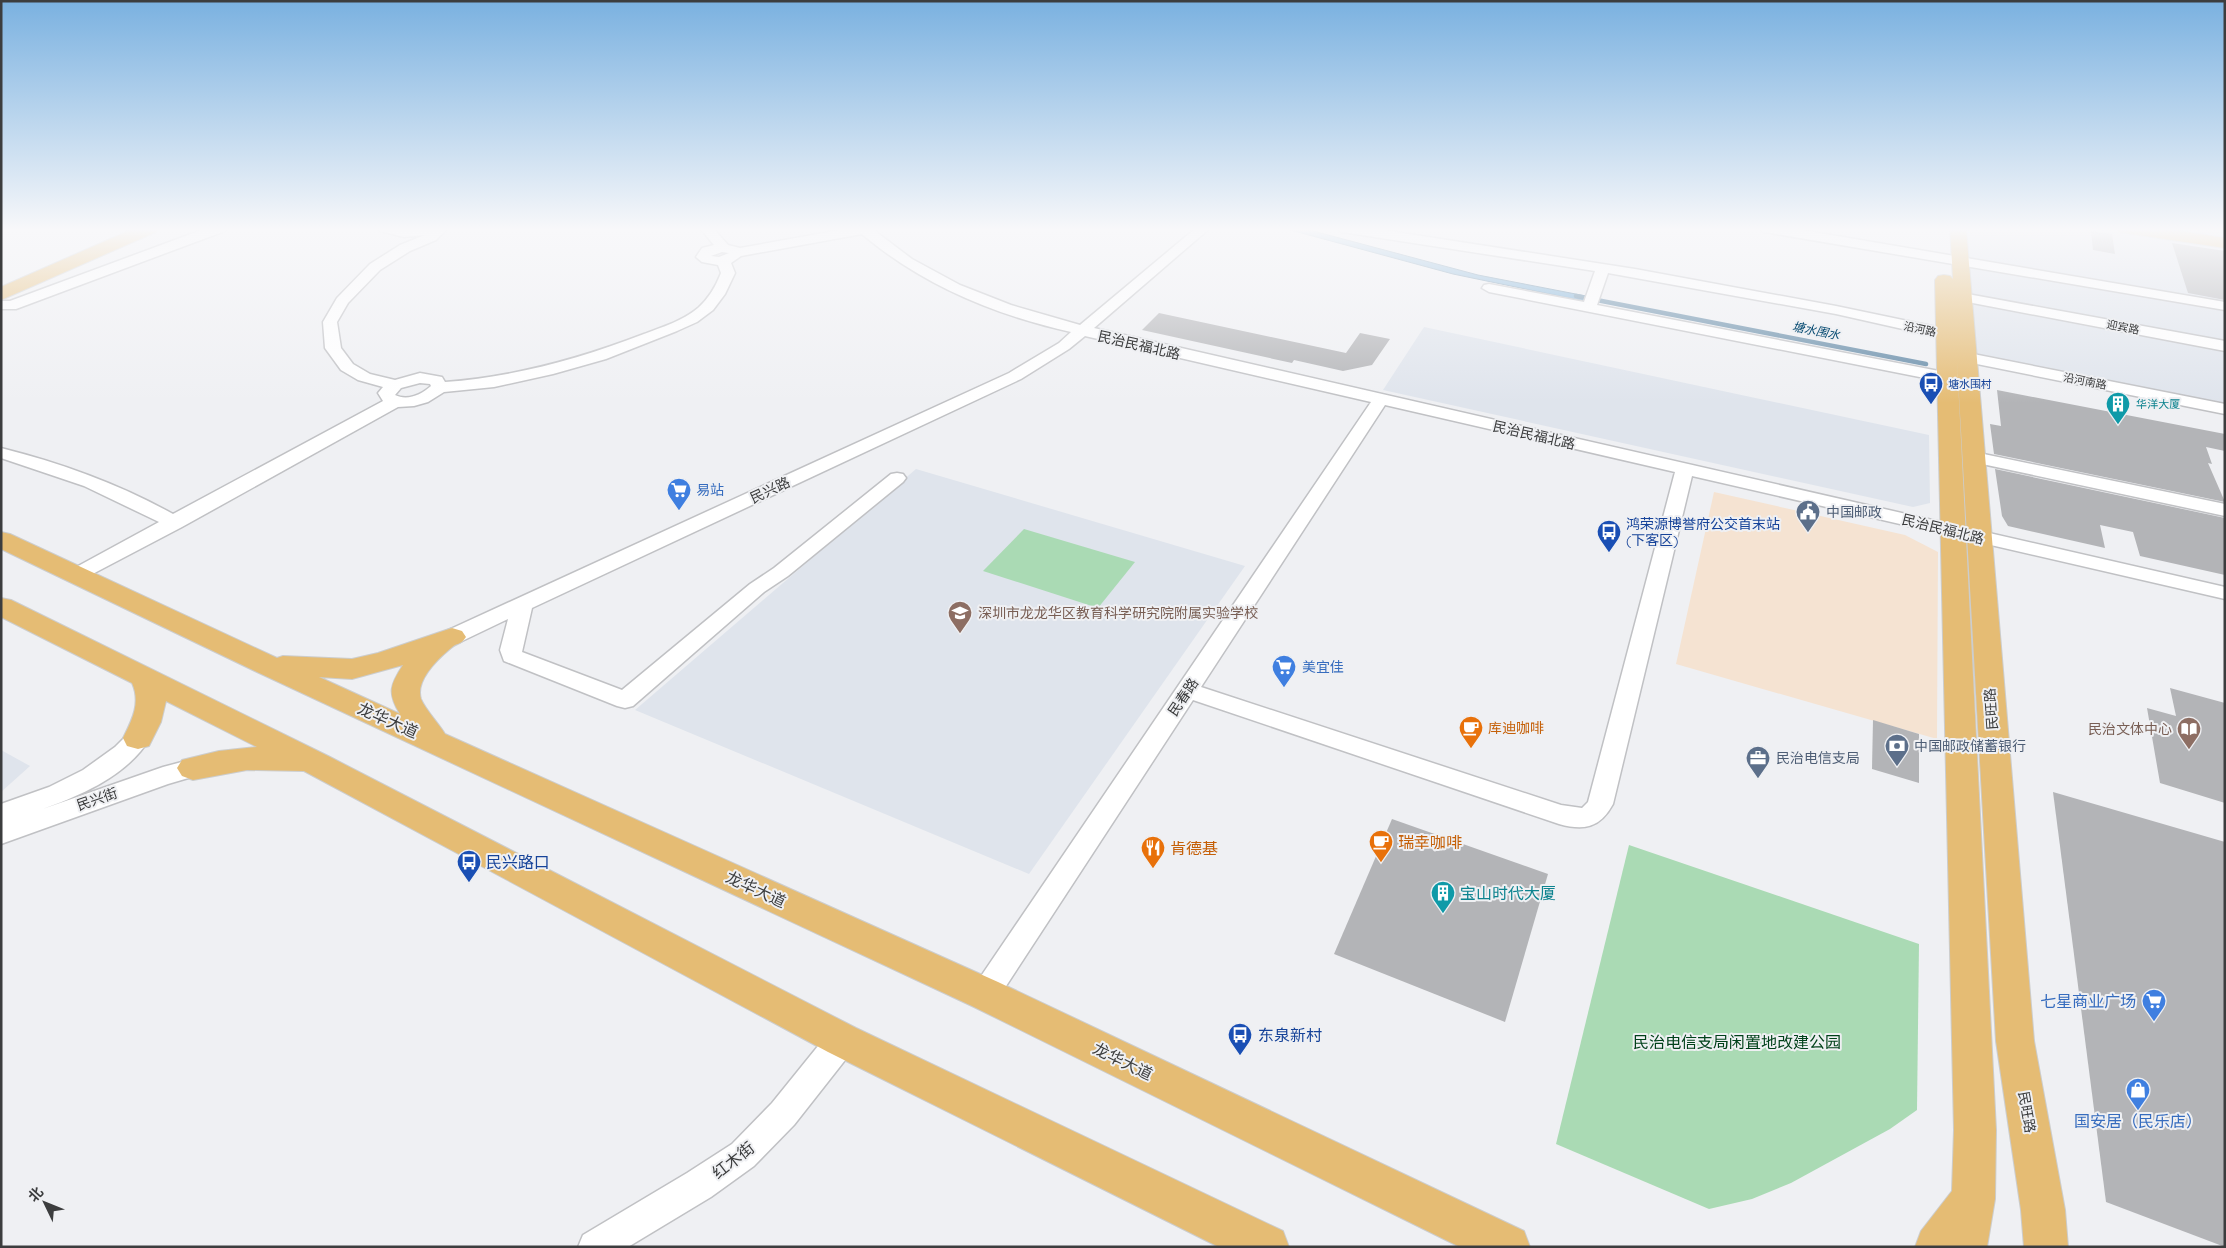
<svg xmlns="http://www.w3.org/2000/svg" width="2226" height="1248" font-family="Quicksand,'Noto Sans SC',sans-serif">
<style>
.commercial{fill:#f5e3d2}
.built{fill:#dfe4ec}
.green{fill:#aadab4}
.water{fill:#76acd4;stroke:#658ba7}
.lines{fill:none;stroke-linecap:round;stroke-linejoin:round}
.stream{stroke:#658ba7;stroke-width:4.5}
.building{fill:#b3b4b7}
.minor-casing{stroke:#c0c1c4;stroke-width:3}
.major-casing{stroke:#cccdcd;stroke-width:2}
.minor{fill:#fff;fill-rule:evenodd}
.major{fill:#e5bc74;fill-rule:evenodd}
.labels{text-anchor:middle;stroke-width:4;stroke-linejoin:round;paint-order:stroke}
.far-street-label{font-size:11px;fill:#3c3d3e;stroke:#eff0f3}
.far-transit-label{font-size:11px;fill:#164399;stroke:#eff0f3;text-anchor:start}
.far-culture-label{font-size:11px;fill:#0d838f;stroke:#eff0f3;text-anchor:start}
.far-water-label{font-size:12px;font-style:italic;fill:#074b72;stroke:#eff0f3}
.street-label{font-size:14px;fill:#3c3d3e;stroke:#eff0f3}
.shop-label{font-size:14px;fill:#366cbe;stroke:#eff0f3;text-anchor:start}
.service-label{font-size:14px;fill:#4e5e75;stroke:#eff0f3;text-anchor:start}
.transit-label{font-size:14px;fill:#164399;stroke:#eff0f3;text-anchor:start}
.education-label{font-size:14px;fill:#785e54;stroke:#eff0f3;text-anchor:start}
.food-label{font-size:14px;fill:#c56008;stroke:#eff0f3;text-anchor:start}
.near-street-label{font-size:16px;fill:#3c3d3e;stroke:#eff0f3}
.near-food-label{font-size:16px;fill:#c56008;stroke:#eff0f3;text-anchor:start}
.near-transit-label{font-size:16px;fill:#164399;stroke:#eff0f3;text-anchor:start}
.near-culture-label{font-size:16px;fill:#0d838f;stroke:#eff0f3;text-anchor:start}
.near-shop-label{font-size:16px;fill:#366cbe;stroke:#eff0f3;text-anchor:end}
.near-park-label{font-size:16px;fill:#00411a;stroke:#eff0f3}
</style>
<rect width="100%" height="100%" fill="#eff0f3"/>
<path class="commercial" d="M 1714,492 L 1905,535 L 1938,552 L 1937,739 L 1676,664 Z"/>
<g class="built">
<path d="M 1962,228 L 2225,228 L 2225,405 L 1973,356 Z"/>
<path d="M 1424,327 L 1929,435 L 1930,503 L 1913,507 L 1383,390 Z"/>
<path d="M 916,469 L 1245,566 L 1029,874 L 635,710 Z"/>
<path d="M 1,750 L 30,766 L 1,792 Z"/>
</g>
<g class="green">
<path d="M 1024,529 L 1135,562 L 1098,608 L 983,571 Z"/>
<path d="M 1629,845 L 1919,944 L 1917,1110 L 1890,1129 L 1791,1183 L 1752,1199 L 1709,1209 L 1556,1144 Z"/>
</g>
<path class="water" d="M 1283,228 L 1302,228 L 1478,275 L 1586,296 L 1583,301 L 1453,274 Z"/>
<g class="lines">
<path class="stream" d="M 1576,296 L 1926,364"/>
</g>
<g class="building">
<path d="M 2091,231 L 2112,234 L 2115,254 L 2093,250 Z"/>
<path d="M 2172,243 L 2225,251 L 2225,300 L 2188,293 Z"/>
<path d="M 1159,313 L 1346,353 L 1360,333 L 1390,339 L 1372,365 L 1343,371 L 1294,360 L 1292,363 L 1142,330 Z"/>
<path d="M 1997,390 L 2225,434 L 2225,451 L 2206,447 L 2212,464 L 2208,463 L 2225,502 L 1994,454 L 1990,424 L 2001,426 Z"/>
<path d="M 1995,469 L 2225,518 L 2225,575 L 2140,556 L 2133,532 L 2100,525 L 2105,548 L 2008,526 L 2002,516 Z"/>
<path d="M 2170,688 L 2225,703 L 2225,803 L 2160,783 L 2147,708 L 2176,716 Z"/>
<path d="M 1873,720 L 1919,734 L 1919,783 L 1872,769 Z"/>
<path d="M 2053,792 L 2225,842 L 2225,1247 L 2106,1202 Z"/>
<path d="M 1392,819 L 1548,874 L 1505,1022 L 1334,954 Z"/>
</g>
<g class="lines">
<defs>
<g id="minor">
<path d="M 207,228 L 226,228 L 225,231 L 16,309 L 1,309 L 1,301 L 10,301 Z"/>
<path d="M 379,228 L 448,228 L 436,240 L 410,251 L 380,270 L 348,303 L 337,322 L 341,348 L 353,364 L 370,374 L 395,380 L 420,373 L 442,377 L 445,382 C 514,377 579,359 644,334 C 662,327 683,321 698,308 C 709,298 716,286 721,273 L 718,265 L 702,262 L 696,257 L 702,248 L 714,245 L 700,228 L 713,228 L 728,245 L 740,248 L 851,228 L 871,228 L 912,259 L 960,285 L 1011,305 L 1080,325 L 1196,228 L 1210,228 L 1094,328 L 2225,587 L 2225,599 L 1692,476 L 1613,804 C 1600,828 1584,831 1559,824 L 1193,700 L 995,1003 L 985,1007 L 975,1003 L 971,994 L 975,985 L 1371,402 L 1085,336 L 1069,349 L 1021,379 L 532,608 L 522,652 L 622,690 L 750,584 L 774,568 L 891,474 L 897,473 L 903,474 L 906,478 L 903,482 L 788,576 L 764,592 L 633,706 L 625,708 L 617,706 L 504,661 L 500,650 L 508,619 L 460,642 L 452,644 L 444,642 L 441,637 L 444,632 L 1009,373 L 1059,343 L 1071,332 C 995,315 922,285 862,234 L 741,256 L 731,263 L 735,273 L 725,294 L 713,310 L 697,322 L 677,331 L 606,359 L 553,374 L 494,387 L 444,392 L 428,402 L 414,406 L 398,407 L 182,527 L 83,579 L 76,581 L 69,579 L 66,575 L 69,571 L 159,522 L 84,486 L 1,458 L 1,448 C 61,463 119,484 173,514 L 383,401 L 378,393 L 383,387 L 358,380 L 341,370 L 325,348 L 323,322 L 337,298 L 370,264 L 400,245 L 425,235 L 404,237 L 380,231 ZM 722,252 L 729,253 L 719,257 L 711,256 ZM 420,383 L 430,384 L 431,386 C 421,395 407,401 395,395 L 401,388 ZM 1385,405 L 1675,472 L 1588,802 L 1582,808 L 1561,805 L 1201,687 Z"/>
<path d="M 1336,228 L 1370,228 L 1635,269 L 1836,306 L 1965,333 L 1970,335 L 1973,338 L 1970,341 L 1965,343 L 1836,314 L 1608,273 L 1597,305 L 1965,376 L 1971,378 L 1973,381 L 1971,384 L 1965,386 L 1489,292 L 1482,288 L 1484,285 L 1489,284 L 1584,302 L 1595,271 L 1342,232 Z"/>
<path d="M 1758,228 L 1790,228 L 2225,302 L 2225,310 L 1764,232 Z"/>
<path d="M 1962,293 L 2225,341 L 2225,351 L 1957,300 L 1955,297 L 1957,294 Z"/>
<path d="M 1948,349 L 2225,404 L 2225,414 L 1942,357 L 1940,354 L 1942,351 Z"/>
<path d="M 1974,452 L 2225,504 L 2225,516 L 1968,461 L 1965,457 L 1968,453 Z"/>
<path d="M 138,730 L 146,732 L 150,738 C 127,777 77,797 37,811 L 163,767 L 193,759 L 202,762 L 205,768 L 202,774 L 168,784 L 1,844 L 1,824 L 5,822 L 1,824 L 1,804 L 49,787 L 83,770 L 115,747 L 130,732 Z"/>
<path d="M 842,1026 L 853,1030 L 857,1040 L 853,1050 L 794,1125 L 754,1166 L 711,1197 L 628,1247 L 578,1247 L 583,1235 L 687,1173 L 732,1144 L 772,1103 L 831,1030 Z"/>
</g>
<g id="major">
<path d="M 135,228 L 158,228 L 156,232 L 1,300 L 1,287 Z"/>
<path d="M 1950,228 L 1966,228 L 2034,1041 L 2065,1210 L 2068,1247 L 2024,1247 L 2021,1210 L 1996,1041 L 1957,361 L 1996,1130 L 1995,1199 L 1987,1247 L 1915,1247 L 1921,1231 L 1952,1191 L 1954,1130 L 1935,280 L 1938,276 L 1944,275 L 1950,276 L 1953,279 Z"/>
<path d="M 2117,228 L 2161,228 L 2225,238 L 2225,248 L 2125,233 L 2119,232 Z"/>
<path d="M 1,532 L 10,534 L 277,658 L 283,656 L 352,659 L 378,653 L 452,628 L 462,631 L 466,637 C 460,646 457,642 451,648 C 439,658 415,680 421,699 C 425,709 439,724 445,734 L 998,982 L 1524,1231 L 1530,1247 L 1460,1247 L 972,1006 L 257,672 L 1,549 ZM 403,665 C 390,685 387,693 400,714 L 319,677 L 352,679 Z"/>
<path d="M 1,598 L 11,600 L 330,757 L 856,1028 L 1283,1231 L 1289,1247 L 1219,1247 L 828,1052 L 304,771 L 247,770 L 193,780 L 182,776 L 177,768 L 182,760 L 219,751 L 257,747 L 166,701 L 161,722 L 149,746 L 138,749 L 127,746 L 123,738 C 132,720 141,703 132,683 L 1,617 Z"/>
</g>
</defs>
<use href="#minor" class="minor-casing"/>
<use href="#major" class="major-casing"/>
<use href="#minor" class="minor"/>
<use href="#major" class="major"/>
</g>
<linearGradient id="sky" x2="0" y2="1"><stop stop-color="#7ab1e0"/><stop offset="0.57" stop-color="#f8f8fa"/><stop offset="1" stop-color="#f8f8fa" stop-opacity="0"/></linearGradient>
<rect width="2226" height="403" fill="url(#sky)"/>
<defs>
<symbol id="bus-pin" viewBox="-11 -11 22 30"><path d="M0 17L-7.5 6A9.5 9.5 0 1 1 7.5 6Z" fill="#1a4fb4" stroke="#eff0f3"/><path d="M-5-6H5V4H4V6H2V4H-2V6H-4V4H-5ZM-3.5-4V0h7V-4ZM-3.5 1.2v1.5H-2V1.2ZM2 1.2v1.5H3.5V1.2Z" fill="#fff"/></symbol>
<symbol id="building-pin" viewBox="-11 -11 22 30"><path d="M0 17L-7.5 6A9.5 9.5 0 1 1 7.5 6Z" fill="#0f9aa8" stroke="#eff0f3"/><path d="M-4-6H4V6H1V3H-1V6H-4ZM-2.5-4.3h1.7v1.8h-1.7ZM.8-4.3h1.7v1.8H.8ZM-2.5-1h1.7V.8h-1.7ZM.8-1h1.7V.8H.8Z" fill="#fff"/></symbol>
<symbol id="supermarket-pin" viewBox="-11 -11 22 30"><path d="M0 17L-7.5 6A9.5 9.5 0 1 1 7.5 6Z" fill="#3f7fe0" stroke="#eff0f3"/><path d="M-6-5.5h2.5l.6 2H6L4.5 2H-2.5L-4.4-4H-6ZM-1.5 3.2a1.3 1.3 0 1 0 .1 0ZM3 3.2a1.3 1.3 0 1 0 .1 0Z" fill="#fff"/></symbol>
<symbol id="civic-pin" viewBox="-11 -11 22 30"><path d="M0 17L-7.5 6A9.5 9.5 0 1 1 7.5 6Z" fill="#5c6f8a" stroke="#eff0f3"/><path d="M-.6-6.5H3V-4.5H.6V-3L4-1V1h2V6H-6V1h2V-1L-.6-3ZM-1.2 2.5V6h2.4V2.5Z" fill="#fff"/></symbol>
<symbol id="school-pin" viewBox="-11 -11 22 30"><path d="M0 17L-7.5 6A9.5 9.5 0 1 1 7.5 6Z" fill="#8d6e63" stroke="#eff0f3"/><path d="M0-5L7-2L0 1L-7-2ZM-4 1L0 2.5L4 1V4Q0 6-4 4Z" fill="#fff"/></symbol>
<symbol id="cafe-pin" viewBox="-11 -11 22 30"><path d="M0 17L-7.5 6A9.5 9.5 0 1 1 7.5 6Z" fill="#e8710a" stroke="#eff0f3"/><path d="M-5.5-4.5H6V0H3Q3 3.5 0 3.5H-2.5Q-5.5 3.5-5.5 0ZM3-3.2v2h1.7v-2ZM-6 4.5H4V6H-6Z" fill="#fff"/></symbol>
<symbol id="library-pin" viewBox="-11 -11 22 30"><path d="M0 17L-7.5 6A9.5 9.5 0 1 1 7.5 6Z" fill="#8d6e63" stroke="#eff0f3"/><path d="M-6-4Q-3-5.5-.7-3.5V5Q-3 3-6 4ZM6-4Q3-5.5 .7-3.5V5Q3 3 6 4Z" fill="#fff"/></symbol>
<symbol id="bank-pin" viewBox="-11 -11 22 30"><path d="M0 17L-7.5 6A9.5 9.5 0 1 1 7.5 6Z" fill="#5c6f8a" stroke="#eff0f3"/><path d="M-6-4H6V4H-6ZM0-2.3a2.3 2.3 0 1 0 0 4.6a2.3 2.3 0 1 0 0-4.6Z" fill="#fff"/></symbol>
<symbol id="office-pin" viewBox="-11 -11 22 30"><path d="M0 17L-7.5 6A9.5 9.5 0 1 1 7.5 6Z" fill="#5c6f8a" stroke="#eff0f3"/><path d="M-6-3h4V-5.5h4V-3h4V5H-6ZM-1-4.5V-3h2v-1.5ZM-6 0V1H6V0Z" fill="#fff"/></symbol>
<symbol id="restaurant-pin" viewBox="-11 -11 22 30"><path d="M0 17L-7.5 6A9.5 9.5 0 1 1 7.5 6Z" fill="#e8710a" stroke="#eff0f3"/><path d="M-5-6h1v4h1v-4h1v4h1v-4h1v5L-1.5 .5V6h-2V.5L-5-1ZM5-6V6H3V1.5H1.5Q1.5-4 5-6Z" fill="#fff"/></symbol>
<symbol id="shop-pin" viewBox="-11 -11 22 30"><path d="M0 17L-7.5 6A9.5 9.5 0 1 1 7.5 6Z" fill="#3f7fe0" stroke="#eff0f3"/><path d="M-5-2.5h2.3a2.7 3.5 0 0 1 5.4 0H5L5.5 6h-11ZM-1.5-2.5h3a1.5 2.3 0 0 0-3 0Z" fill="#fff"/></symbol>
</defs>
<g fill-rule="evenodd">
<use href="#bus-pin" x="1917" y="370" width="28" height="38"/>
<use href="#building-pin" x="2104" y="390" width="28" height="38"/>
<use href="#supermarket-pin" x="665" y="476" width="28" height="38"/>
<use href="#civic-pin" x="1794" y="498" width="28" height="38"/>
<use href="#bus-pin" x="1595" y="518" width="28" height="38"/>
<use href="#school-pin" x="946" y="599" width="28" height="38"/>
<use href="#supermarket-pin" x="1270" y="653" width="28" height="38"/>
<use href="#cafe-pin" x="1457" y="714" width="28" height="38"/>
<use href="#library-pin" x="2175" y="715" width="28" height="38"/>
<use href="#bank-pin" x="1883" y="732" width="28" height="38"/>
<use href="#office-pin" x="1744" y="744" width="28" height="38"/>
<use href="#cafe-pin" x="1367" y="828" width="28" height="38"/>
<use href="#restaurant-pin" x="1139" y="834" width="28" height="38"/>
<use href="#bus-pin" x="455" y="848" width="28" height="38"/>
<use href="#building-pin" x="1429" y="879" width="28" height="38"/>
<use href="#supermarket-pin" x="2140" y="987" width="28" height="38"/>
<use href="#bus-pin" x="1226" y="1021" width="28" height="38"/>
<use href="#shop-pin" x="2124" y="1076" width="28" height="38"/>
</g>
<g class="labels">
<g class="far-street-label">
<text transform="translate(2123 327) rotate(11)" y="4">迎宾路</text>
<text transform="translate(1920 329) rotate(12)" y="4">沿河路</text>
<text transform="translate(2085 381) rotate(11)" y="4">沿河南路</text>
</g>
<g class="far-transit-label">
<text x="1948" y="388">塘水围村</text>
</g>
<g class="far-culture-label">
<text x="2136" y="408">华洋大厦</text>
</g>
<g class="far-water-label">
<text transform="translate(1816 331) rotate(11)" y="4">塘水围水</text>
</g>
<g class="street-label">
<text transform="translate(1139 345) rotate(13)" y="5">民治民福北路</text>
<text transform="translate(1534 435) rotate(13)" y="5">民治民福北路</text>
<text transform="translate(770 490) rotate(-25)" y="5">民兴路</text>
<text transform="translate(1943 529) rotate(14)" y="5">民治民福北路</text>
<text transform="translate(1183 697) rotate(-56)" y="5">民春路</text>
<text transform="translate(1991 709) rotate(-94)" y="5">民旺路</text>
<text transform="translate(97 799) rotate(-19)" y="5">民兴街</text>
<text transform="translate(2027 1112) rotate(80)" y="5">民旺路</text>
</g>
<g class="shop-label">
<text x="696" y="495">易站</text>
<text x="1302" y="672">美宜佳</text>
</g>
<g class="service-label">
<text x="1826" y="517">中国邮政</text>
<text x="1914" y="751">中国邮政储蓄银行</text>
<text x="1776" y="763">民治电信支局</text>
</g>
<g class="transit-label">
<text x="1626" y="529">鸿荣源博誉府公交首末站<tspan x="1626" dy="16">(下客区)</tspan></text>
</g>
<g class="education-label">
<text x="978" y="618">深圳市龙龙华区教育科学研究院附属实验学校</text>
<text x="2172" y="734" text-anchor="end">民治文体中心</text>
</g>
<g class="food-label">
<text x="1488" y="733">库迪咖啡</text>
</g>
<g class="near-street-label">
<text transform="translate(388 720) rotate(24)" y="6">龙华大道</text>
<text transform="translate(756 889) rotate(25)" y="6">龙华大道</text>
<text transform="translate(1123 1061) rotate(26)" y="6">龙华大道</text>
<text transform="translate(733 1160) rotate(-38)" y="6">红木街</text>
</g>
<g class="near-food-label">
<text x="1398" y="848">瑞幸咖啡</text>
<text x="1170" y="854">肯德基</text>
</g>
<g class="near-transit-label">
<text x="486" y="868">民兴路口</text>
<text x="1258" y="1041">东泉新村</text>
</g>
<g class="near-culture-label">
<text x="1460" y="899">宝山时代大厦</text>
</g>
<g class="near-shop-label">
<text x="2136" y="1007">七星商业广场</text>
<text x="2138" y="1127" text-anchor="middle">国安居（民乐店）</text>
</g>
<g class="near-park-label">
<text x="1737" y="1048">民治电信支局闲置地改建公园</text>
</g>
</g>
<rect width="2226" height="1248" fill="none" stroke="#3c3d3e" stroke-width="5"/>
<g transform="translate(45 1203) rotate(313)" stroke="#eff0f3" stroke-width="4" paint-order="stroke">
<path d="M0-4L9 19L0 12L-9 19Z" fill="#3c3d3e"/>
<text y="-8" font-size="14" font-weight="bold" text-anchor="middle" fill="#3c3d3e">北</text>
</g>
</svg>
